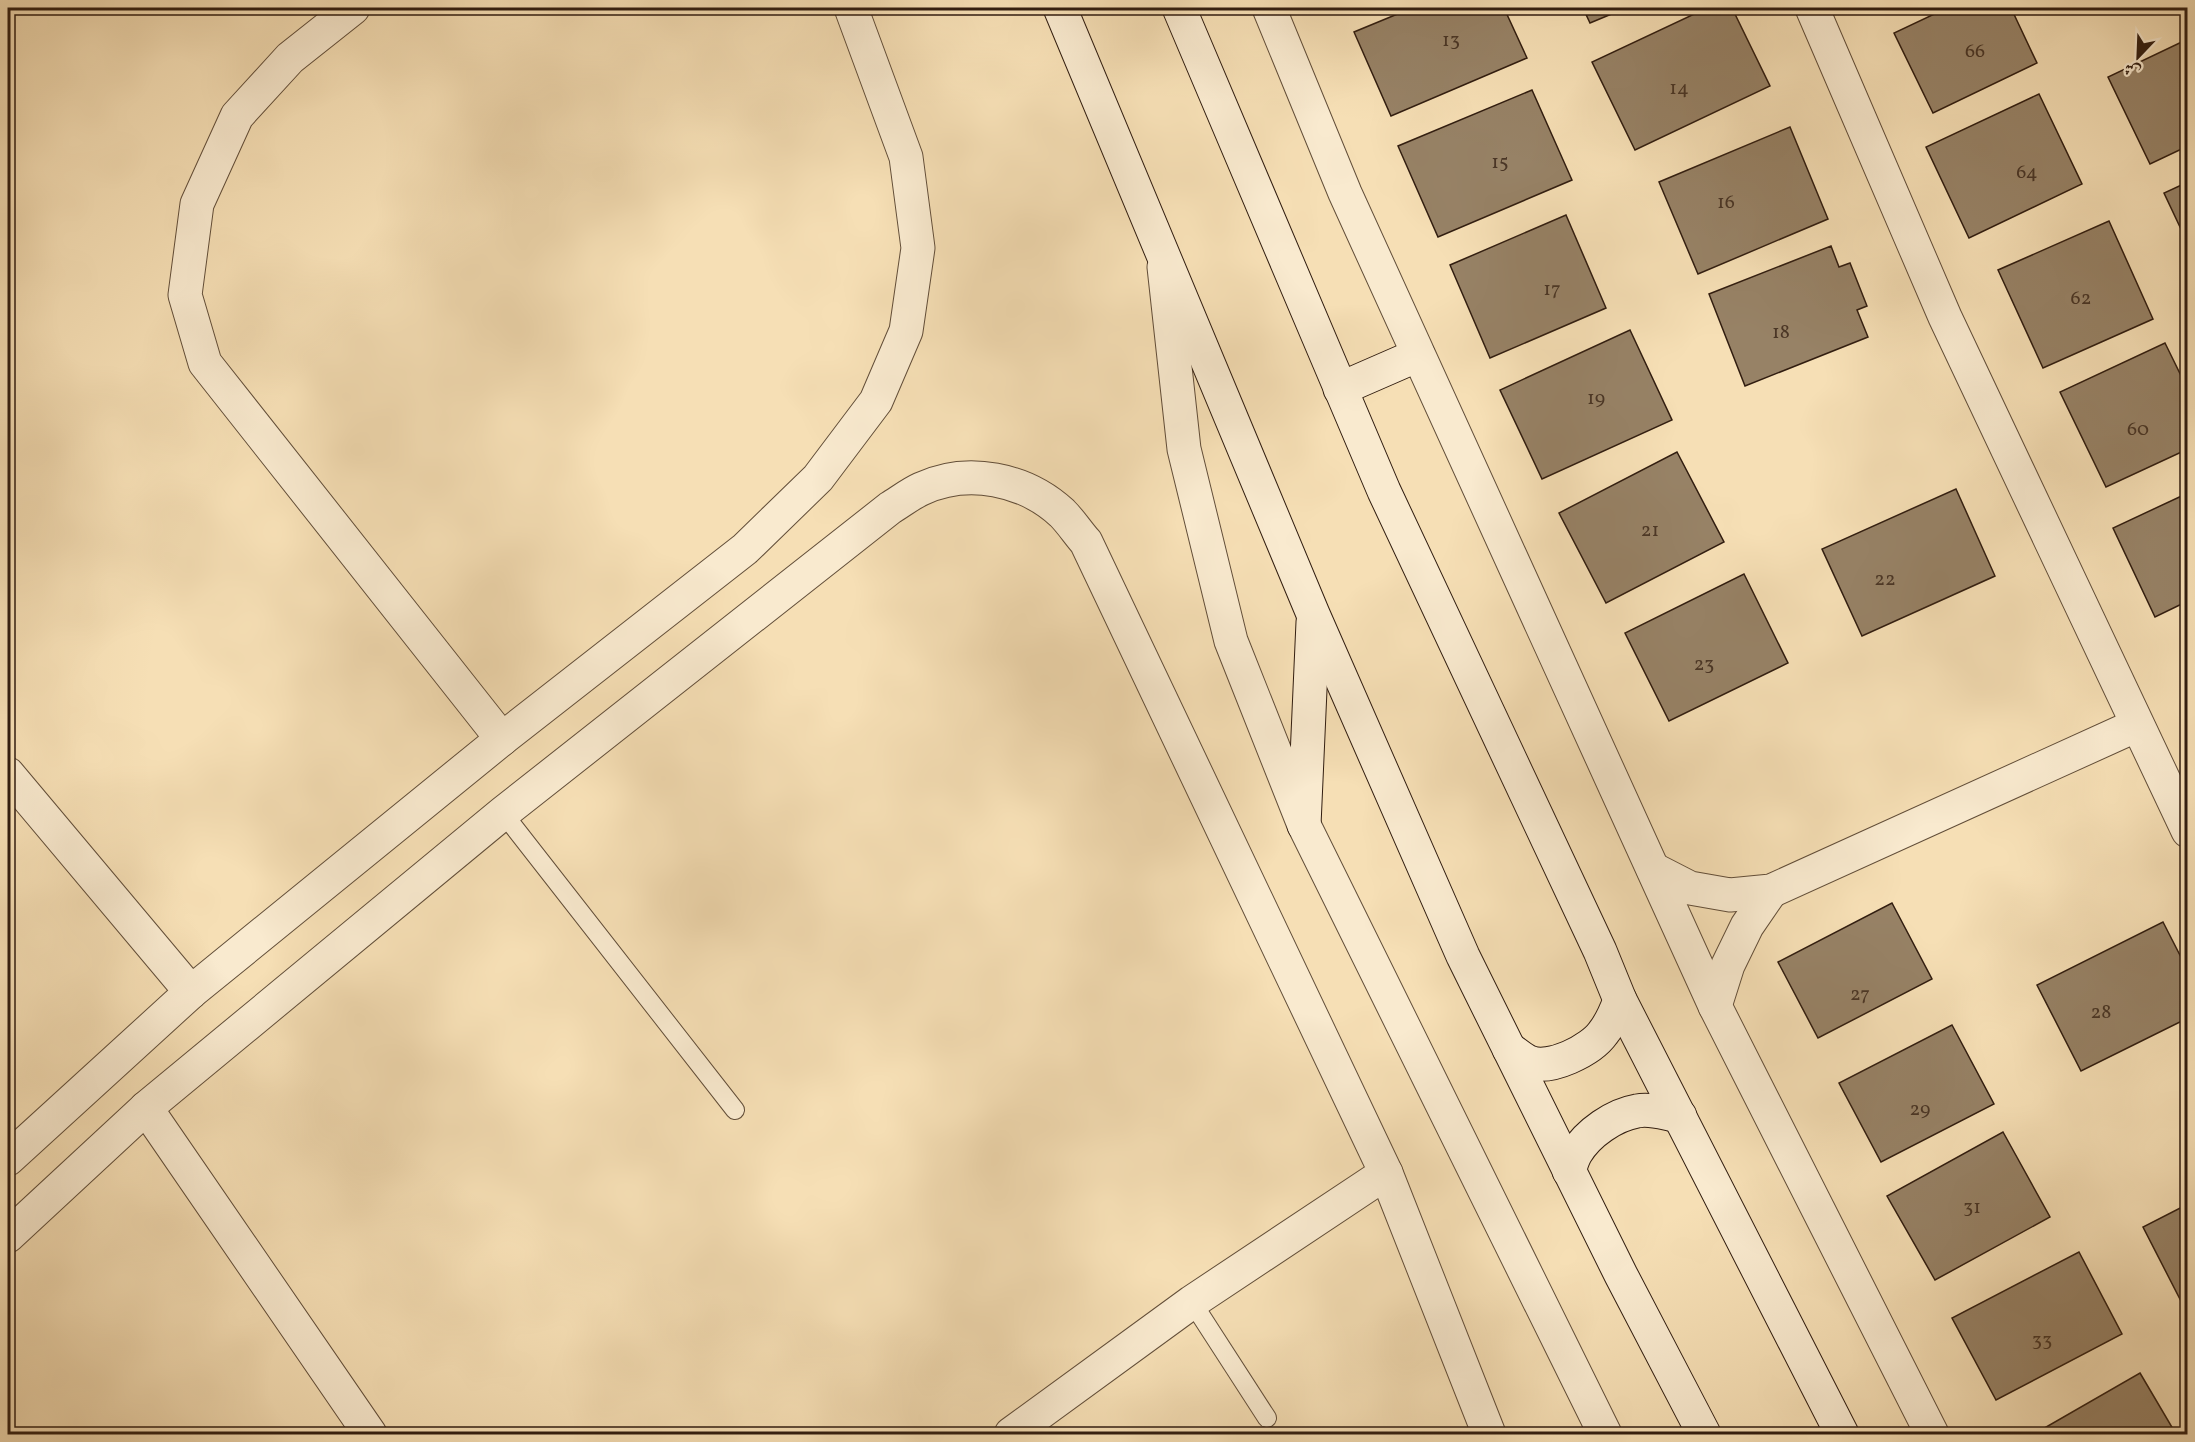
<svg xmlns="http://www.w3.org/2000/svg" width="2195" height="1442" font-family="Vollkorn,Amiri,serif">
<style>
.building{fill:#978266;stroke:#311d10;stroke-width:1.5}
.lines{fill:none;stroke-linecap:round;stroke-linejoin:round}
.lane-casing{stroke:#624e39;stroke-width:20}
.street-casing{stroke:#624e39;stroke-width:35}
.secondary-casing{stroke:#311d10;stroke-width:35}
.lane{stroke:#f9eacf;stroke-width:18}
.street{stroke:#f9eacf;stroke-width:33}
.secondary{stroke:#f9eacf;stroke-width:33}
.labels{text-anchor:middle;stroke-width:5;stroke-linejoin:round;paint-order:stroke}
.number-label{font-size:20px;fill:#4a3626}
</style>
<rect width="100%" height="100%" fill="#f6dfb5"/>
<filter id="stains"><feTurbulence type="fractalNoise" baseFrequency=".00333" numOctaves="4"/><feColorMatrix values="0 0 0 0 .2 0 0 0 0 .09 0 0 0 0 .02 0 0 0 .5 -.17"/></filter>
<radialGradient id="worn" r=".72"><stop offset=".6" stop-color="#630" stop-opacity="0"/><stop offset="1" stop-color="#630" stop-opacity=".3"/></radialGradient>
<g class="building">
<path d="M 1412,8 L 1504,8 L 1527,58 L 1391,116 L 1354,32 Z"/>
<path d="M 1583,8 L 1626,8 L 1590,23 Z"/>
<path d="M 1707,8 L 1732,8 L 1770,86 L 1635,150 L 1592,62 Z"/>
<path d="M 1947,8 L 2011,8 L 2037,63 L 1933,113 L 1894,33 Z"/>
<path d="M 2188,39 L 2188,146 L 2150,164 L 2108,77 Z"/>
<path d="M 1532,90 L 1572,180 L 1438,237 L 1398,146 Z"/>
<path d="M 2039,94 L 2082,184 L 1969,238 L 1926,147 Z"/>
<path d="M 1790,127 L 1828,219 L 1698,274 L 1659,182 Z"/>
<path d="M 2188,182 L 2188,244 L 2164,193 Z"/>
<path d="M 1566,215 L 1606,308 L 1490,358 L 1450,265 Z"/>
<path d="M 2109,221 L 2153,319 L 2043,368 L 1998,270 Z"/>
<path d="M 1831,246 L 1839,267 L 1850,263 L 1867,306 L 1857,310 L 1868,337 L 1745,386 L 1709,294 Z"/>
<path d="M 1630,330 L 1672,420 L 1542,479 L 1500,390 Z"/>
<path d="M 2165,343 L 2188,390 L 2188,449 L 2106,487 L 2060,392 Z"/>
<path d="M 1677,452 L 1724,542 L 1606,603 L 1559,513 Z"/>
<path d="M 1956,489 L 1995,576 L 1862,636 L 1822,549 Z"/>
<path d="M 2188,493 L 2188,601 L 2155,617 L 2113,528 Z"/>
<path d="M 1744,574 L 1788,663 L 1669,721 L 1625,633 Z"/>
<path d="M 1892,903 L 1932,979 L 1818,1038 L 1778,962 Z"/>
<path d="M 2163,922 L 2188,971 L 2188,1018 L 2081,1071 L 2037,985 Z"/>
<path d="M 1952,1025 L 1994,1104 L 1881,1162 L 1839,1083 Z"/>
<path d="M 2003,1132 L 2050,1217 L 1935,1280 L 1887,1196 Z"/>
<path d="M 2188,1204 L 2188,1307 L 2185,1309 L 2143,1227 Z"/>
<path d="M 2079,1252 L 2122,1334 L 1996,1400 L 1952,1318 Z"/>
<path d="M 2140,1373 L 2176,1434 L 2034,1434 Z"/>
</g>
<g class="lines">
<defs>
<g id="lane">
<path d="M 503,813 L 735,1110"/>
<path d="M 1192,1302 L 1267,1418"/>
</g>
<g id="street">
<path d="M 353,8 L 290,58 L 237,116 L 197,204 L 185,295 L 205,363 L 502,739"/>
<path d="M 1269,8 L 1345,193 L 1715,1006 L 1932,1434"/>
<path d="M 1812,8 L 1945,317 L 2188,831"/>
<path d="M 1164,267 L 1184,449 L 1231,641 L 1304,825 L 1605,1434"/>
<path d="M 8,774 L 191,992"/>
<path d="M 1653,869 L 1690,888 L 1730,895 L 1771,891 L 2137,725"/>
<path d="M 1715,1006 L 1728,965 L 1747,926 L 1771,891"/>
<path d="M 146,1108 L 370,1434"/>
<path d="M 8,1159 L 191,992 L 502,739 L 745,549 L 818,478 L 876,401 L 906,331 L 918,248 L 906,157 L 851,8"/>
<path d="M 8,1236 L 146,1108 L 503,813 L 890,508 C 900,502 910,494 921,489 C 968,467 1025,479 1062,513 C 1071,522 1078,533 1086,542 L 1386,1173 L 1489,1434"/>
<path d="M 1011,1434 L 1192,1302 L 1386,1173"/>
</g>
<g id="secondary">
<path d="M 1060,8 L 1313,614 L 1463,956 L 1621,1275 L 1704,1434"/>
<path d="M 1179,8 L 1384,491 L 1600,951 L 1620,1000 L 1842,1434"/>
<path d="M 1340,389 L 1418,355"/>
<path d="M 1304,825 L 1313,622"/>
<path d="M 1509,1049 C 1516,1053 1522,1059 1529,1062 C 1550,1071 1591,1050 1603,1033 C 1611,1023 1616,1011 1620,1000"/>
<path d="M 1569,1171 C 1571,1165 1573,1158 1576,1153 C 1588,1133 1614,1115 1637,1111 C 1651,1108 1666,1114 1680,1116"/>
</g>
</defs>
<use href="#lane" class="lane-casing"/>
<use href="#street" class="street-casing"/>
<use href="#secondary" class="secondary-casing"/>
<use href="#lane" class="lane"/>
<use href="#street" class="street"/>
<use href="#secondary" class="secondary"/>
</g>
<g class="labels">
<g class="number-label">
<text x="1451" y="46">13</text>
<text x="1975" y="57">66</text>
<text x="1679" y="94">14</text>
<text x="1500" y="168">15</text>
<text x="2027" y="178">64</text>
<text x="1726" y="208">16</text>
<text x="1552" y="295">17</text>
<text x="2081" y="304">62</text>
<text x="1781" y="338">18</text>
<text x="1596" y="404">19</text>
<text x="2138" y="435">60</text>
<text x="1650" y="536">21</text>
<text x="1885" y="585">22</text>
<text x="1704" y="670">23</text>
<text x="1860" y="1000">27</text>
<text x="2101" y="1018">28</text>
<text x="1920" y="1115">29</text>
<text x="1972" y="1213">31</text>
<text x="2042" y="1346">33</text>
</g>
</g>
<rect width="2195" height="1442" fill="none" stroke="#f6dfb5" stroke-width="30"/>
<rect x="9" y="9" width="2177" height="1424" fill="none" stroke="#311d10" stroke-width="3"/>
<rect x="15" y="15" width="2165" height="1412" fill="none" stroke="#311d10" stroke-width="1.5"/>
<g transform="translate(2138 57) rotate(203)" stroke="#f9eacf" stroke-width="4.5" paint-order="stroke">
<path d="M0-4.5L10 22L0 15L-10 22Z" fill="#311d10"/>
<text y="-9" font-size="16" font-weight="bold" text-anchor="middle" fill="#311d10">ش</text>
</g>
<rect width="100%" height="100%" filter="url(#stains)"/>
<rect width="100%" height="100%" fill="url(#worn)"/>
</svg>
